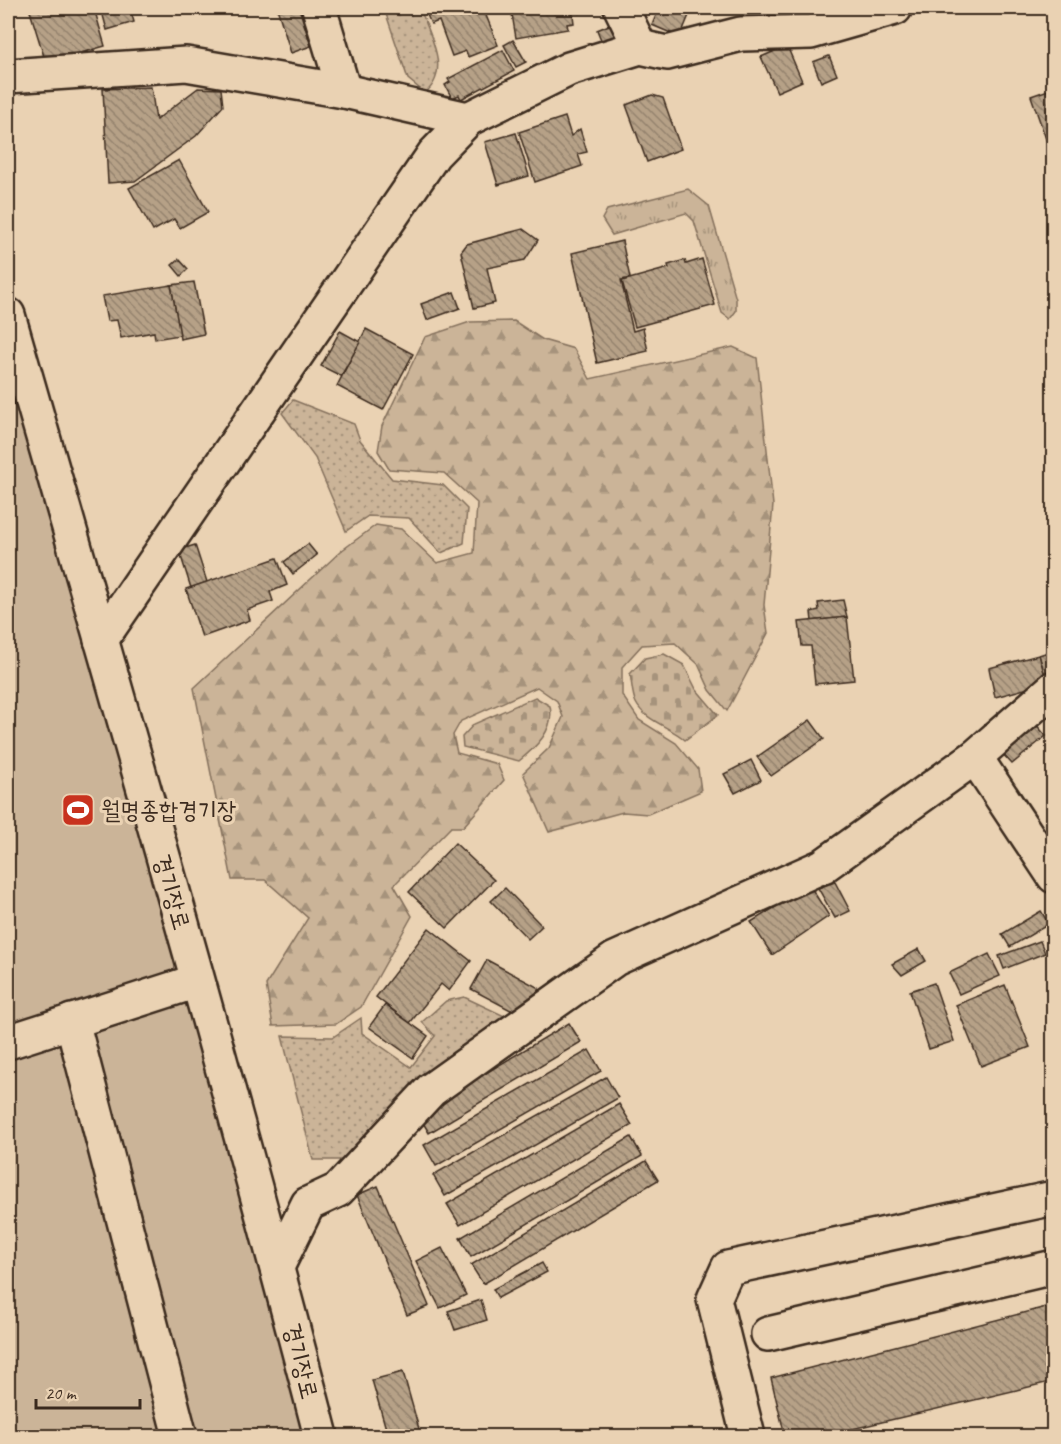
<svg xmlns="http://www.w3.org/2000/svg" width="1061" height="1444" font-family="Caveat,'Poor Story',sans-serif">
<style>
.grass{fill:url(#grass-tufts);stroke:#836f5b;stroke-width:1.5}
.forest{fill:url(#forest-firs);stroke:#836f5b;stroke-width:1.5}
.cemetery{fill:url(#cemetery-stones);stroke:#836f5b;stroke-width:1.5}
.garden{fill:url(#garden-dots);stroke:#836f5b;stroke-width:1.5}
.pitch{fill:#cbb498;stroke:#836f5b;stroke-width:1.5}
.building{fill:url(#building-back-hatch);stroke:#3b2a1e;stroke-width:1.5}
.lines{fill:none;stroke-linecap:round;stroke-linejoin:round}
.minor-casing{stroke:#3b2a1e;stroke-width:38}
.minor{stroke:#ead2b3;stroke-width:33}
.labels{text-anchor:middle;stroke-width:6;stroke-linejoin:round;paint-order:stroke}
.poi-label{font-size:24px;fill:#3b2a1e;stroke:#ead2b3;text-anchor:start}
.street-label{font-size:24px;fill:#3b2a1e;stroke:#ead2b3}
</style>
<defs>
<pattern id="grass-tufts" width="24" height="20" patternUnits="userSpaceOnUse" patternTransform="scale(1.5)"><rect width="24" height="20" fill="#cbb498"/><path d="M3 7l-1-3M5 7V3M7 7l1-3M15 17l-1-3M17 17v-4M19 17l1-3" fill="none" stroke="#a6937b"/></pattern>
<pattern id="forest-firs" width="22" height="20" patternUnits="userSpaceOnUse" patternTransform="scale(1.5)"><rect width="22" height="20" fill="#cbb498"/><path d="M5 1l3.5 6h-7zM16 11l3.5 6h-7z" fill="#a6937b"/></pattern>
<pattern id="cemetery-stones" width="16" height="16" patternUnits="userSpaceOnUse" patternTransform="scale(1.5)"><rect width="16" height="16" fill="#cbb498"/><path d="M2 7V4a2 2 0 0 1 4 0v3zM10 15v-3a2 2 0 0 1 4 0v3z" fill="#a6937b"/></pattern>
<pattern id="garden-dots" width="8" height="8" patternUnits="userSpaceOnUse" patternTransform="scale(1.5)"><rect width="8" height="8" fill="#cbb498"/><path d="M2 2h.1M6 6h.1" fill="none" stroke="#a6937b" stroke-width="1.8" stroke-linecap="round"/></pattern>
<pattern id="building-back-hatch" width="6" height="6" patternUnits="userSpaceOnUse" patternTransform="scale(1.5)"><rect width="6" height="6" fill="#b6a187"/><path d="M-1 5l2 2M0 0l6 6M5-1l2 2" fill="none" stroke="#95836e"/></pattern>
</defs>
<rect width="100%" height="100%" fill="#ead2b3"/>
<filter id="ink" filterUnits="userSpaceOnUse"><feTurbulence type="fractalNoise" baseFrequency=".0167" numOctaves="2"/><feDisplacementMap in="SourceGraphic" scale="12" xChannelSelector="R" yChannelSelector="G"/><feConvolveMatrix kernelMatrix="1 2 1 2 8 2 1 2 1" color-interpolation-filters="sRGB"/></filter>
<g filter="url(#ink)">
<path class="grass" d="M 688,189 L 709,206 L 736,299 L 736,311 L 730,319 L 722,313 L 694,221 L 686,213 L 612,235 L 602,219 L 607,210 Z"/>
<path class="forest" d="M 514,321 L 543,340 L 574,349 L 590,379 L 733,347 L 757,358 L 773,505 L 764,605 L 768,633 L 727,711 L 710,690 L 698,664 L 675,643 L 642,645 L 622,667 L 622,695 L 639,720 L 676,743 L 698,769 L 701,791 L 648,814 L 623,812 L 549,832 L 523,773 L 549,748 L 563,717 L 557,701 L 537,687 L 461,721 L 453,735 L 457,753 L 497,764 L 504,780 L 463,827 L 451,827 L 394,885 L 412,916 L 361,1007 L 336,1024 L 273,1026 L 266,985 L 308,918 L 265,880 L 232,880 L 194,688 L 341,551 L 376,525 L 401,529 L 437,563 L 474,553 L 477,503 L 444,473 L 389,469 L 378,451 L 382,426 L 425,337 L 470,322 Z"/>
<g class="cemetery">
<path d="M 664,654 L 684,665 L 696,689 L 718,715 L 685,740 C 671,727 645,721 636,703 C 632,695 632,683 630,674 L 645,658 Z"/>
<path d="M 535,697 L 550,706 C 555,730 536,747 519,761 L 463,747 L 462,737 L 474,724 Z"/>
</g>
<g class="garden">
<path d="M 384,8 L 420,8 C 429,34 452,71 425,93 L 408,79 Z"/>
<path d="M 293,400 L 354,424 L 360,440 L 392,479 L 443,485 L 467,509 L 464,543 L 441,553 L 409,518 L 368,516 L 346,531 L 315,458 L 282,413 Z"/>
<path d="M 464,997 L 513,1020 L 421,1077 L 347,1160 L 313,1160 L 282,1036 L 333,1037 L 361,1018 L 362,1033 L 411,1067 L 435,1036 L 422,1022 L 446,1001 Z"/>
</g>
<path class="pitch" d="M 8,315 L 321,1436 L 8,1436 Z"/>
<g class="building">
<path d="M 29,8 L 94,8 L 105,46 L 46,63 Z"/>
<path d="M 101,8 L 130,8 L 134,22 L 107,30 Z"/>
<path d="M 277,8 L 299,8 L 311,46 L 291,53 Z"/>
<path d="M 424,8 L 483,8 L 498,45 L 468,57 L 466,51 L 452,56 L 439,21 L 431,24 Z"/>
<path d="M 511,8 L 572,8 L 574,23 L 567,24 L 568,29 L 516,38 Z"/>
<path d="M 578,8 L 597,8 L 597,10 L 579,13 Z"/>
<path d="M 659,8 L 692,8 L 680,37 L 652,25 Z"/>
<path d="M 693,8 L 720,8 L 693,11 Z"/>
<path d="M 614,23 L 619,36 L 602,42 L 597,30 Z"/>
<path d="M 513,40 L 526,62 L 516,67 L 504,45 Z"/>
<path d="M 787,46 L 802,81 L 777,92 L 761,57 Z"/>
<path d="M 503,50 L 514,71 L 461,99 L 459,95 L 452,98 L 445,85 L 450,82 L 448,79 Z"/>
<path d="M 829,56 L 837,75 L 821,82 L 813,62 Z"/>
<path d="M 151,87 L 156,120 L 198,88 L 221,89 L 223,106 L 196,136 L 135,181 L 108,183 L 103,89 Z"/>
<path d="M 1054,88 L 1054,162 L 1031,96 Z"/>
<path d="M 652,95 L 663,98 L 681,149 L 647,162 L 626,105 Z"/>
<path d="M 565,117 L 571,136 L 580,129 L 587,152 L 578,154 L 582,166 L 535,182 L 519,132 Z"/>
<path d="M 516,133 L 529,176 L 498,185 L 485,142 Z"/>
<path d="M 179,160 L 208,212 L 180,228 L 174,219 L 153,231 L 129,188 Z"/>
<path d="M 523,229 L 538,240 L 525,260 L 487,268 L 495,303 L 474,308 L 461,252 L 467,244 Z"/>
<path d="M 622,241 L 630,278 L 621,280 L 633,331 L 643,328 L 648,351 L 597,363 L 572,253 Z"/>
<path d="M 179,259 L 188,269 L 181,276 L 172,265 Z"/>
<path d="M 702,259 L 715,305 L 635,327 L 622,281 L 669,268 L 668,265 L 685,260 L 686,264 Z"/>
<path d="M 194,282 L 204,334 L 180,339 L 171,285 Z"/>
<path d="M 171,285 L 180,335 L 155,339 L 154,332 L 121,338 L 117,320 L 107,321 L 102,296 Z"/>
<path d="M 454,292 L 460,308 L 427,320 L 421,304 Z"/>
<path d="M 366,329 L 413,354 L 383,410 L 337,386 Z"/>
<path d="M 340,331 L 360,342 L 341,376 L 321,366 Z"/>
<path d="M 308,544 L 317,555 L 293,574 L 284,562 Z"/>
<path d="M 195,545 L 207,582 L 191,588 L 179,550 Z"/>
<path d="M 277,558 L 287,585 L 270,592 L 273,601 L 247,610 L 250,620 L 202,637 L 186,589 Z"/>
<path d="M 843,600 L 847,617 L 812,621 L 811,612 L 819,610 L 818,603 Z"/>
<path d="M 847,617 L 854,680 L 815,684 L 811,646 L 802,646 L 799,622 Z"/>
<path d="M 1054,650 L 1054,676 L 1047,683 L 1039,655 Z"/>
<path d="M 1039,655 L 1047,683 L 995,697 L 989,668 Z"/>
<path d="M 810,720 L 824,739 L 771,776 L 757,757 Z"/>
<path d="M 1034,722 L 1046,736 L 1012,764 L 1000,751 Z"/>
<path d="M 751,760 L 761,780 L 735,793 L 724,774 Z"/>
<path d="M 455,843 L 494,880 L 447,928 L 409,892 Z"/>
<path d="M 835,882 L 850,911 L 835,918 L 818,888 Z"/>
<path d="M 810,886 L 829,916 L 772,955 L 751,922 Z"/>
<path d="M 505,888 L 542,926 L 528,939 L 491,901 Z"/>
<path d="M 1041,911 L 1049,924 L 1010,947 L 1002,934 Z"/>
<path d="M 429,928 L 471,961 L 449,991 L 441,984 L 410,1023 L 376,997 Z"/>
<path d="M 1040,941 L 1045,953 L 1004,969 L 999,956 Z"/>
<path d="M 919,949 L 926,961 L 902,975 L 892,964 Z"/>
<path d="M 989,954 L 1000,976 L 959,994 L 949,973 Z"/>
<path d="M 487,960 L 539,988 L 524,1017 L 471,989 Z"/>
<path d="M 934,983 L 954,1041 L 929,1049 L 910,991 Z"/>
<path d="M 1005,985 L 1030,1047 L 981,1066 L 956,1005 Z"/>
<path d="M 385,1005 L 428,1036 L 413,1058 L 369,1027 Z"/>
<path d="M 569,1023 L 581,1042 L 429,1133 L 418,1114 Z"/>
<path d="M 589,1050 L 601,1071 L 436,1166 L 424,1145 Z"/>
<path d="M 606,1077 L 618,1098 L 445,1196 L 433,1175 Z"/>
<path d="M 619,1104 L 632,1125 L 460,1225 L 447,1204 Z"/>
<path d="M 631,1137 L 642,1156 L 471,1257 L 460,1238 Z"/>
<path d="M 646,1161 L 658,1180 L 483,1284 L 471,1265 Z"/>
<path d="M 378,1186 L 429,1306 L 407,1315 L 357,1195 Z"/>
<path d="M 442,1248 L 466,1295 L 440,1308 L 416,1261 Z"/>
<path d="M 542,1263 L 547,1272 L 498,1298 L 493,1289 Z"/>
<path d="M 481,1300 L 487,1320 L 455,1330 L 448,1311 Z"/>
<path d="M 1054,1305 L 1054,1381 L 823,1436 L 785,1436 L 771,1378 Z"/>
<path d="M 403,1372 L 421,1436 L 388,1436 L 372,1380 Z"/>
</g>
<g class="lines">
<defs>
<g id="minor">
<path d="M 319,8 L 344,91"/>
<path d="M 621,8 L 640,47"/>
<path d="M 8,76 L 186,64 L 344,91 L 468,119"/>
<path d="M 8,315 C 115,688 224,1061 321,1436"/>
<path d="M 101,640 L 434,154 L 468,119 L 569,69 L 640,47 L 667,53 L 741,34 L 811,32 L 895,8"/>
<path d="M 975,757 L 1054,876"/>
<path d="M 72,1021 L 180,1436"/>
<path d="M 8,1042 L 197,981"/>
<path d="M 277,1267 L 308,1204 L 338,1190 L 431,1090 L 615,959 L 823,866 L 975,757 L 1054,688"/>
<path d="M 768,1334 L 1054,1267"/>
<path d="M 748,1436 L 714,1299 L 728,1268 L 1054,1198"/>
</g>
</defs>
<use href="#minor" class="minor-casing"/>
<use href="#minor" class="minor"/>
</g>
</g>
<defs>
<symbol id="stadium-square" viewBox="-11 -11 22 22"><rect x="-9" y="-9" width="18" height="18" rx="4" fill="#c8321e" stroke="#ead2b3"/><path d="M0-5a6.5 5 0 1 0 0 10a6.5 5 0 1 0 0-10ZM-3.5-1.8h7v3.6h-7Z" fill="#fff"/></symbol>
</defs>
<g fill-rule="evenodd">
<use href="#stadium-square" x="59" y="791" width="38" height="38"/>
</g>
<g class="labels">
<g class="poi-label">
<text x="101" y="818">월명종합경기장</text>
</g>
<g class="street-label">
<text transform="translate(172 892) rotate(74)" y="8">경기장로</text>
<text transform="translate(301 1361) rotate(76)" y="8">경기장로</text>
</g>
</g>
<rect width="1061" height="1444" fill="none" stroke="#ead2b3" stroke-width="30"/>
<rect x="15" y="15" width="1031" height="1414" fill="none" stroke="#3b2a1e" stroke-width="2" filter="url(#ink)"/>
<path d="M36 1399v9h104v-9" fill="none" stroke="#3b2a1e" stroke-width="3"/>
<text x="45" y="1399" font-size="18" fill="#3b2a1e" stroke="#ead2b3" stroke-width="4.5" paint-order="stroke">20 m</text>
</svg>
